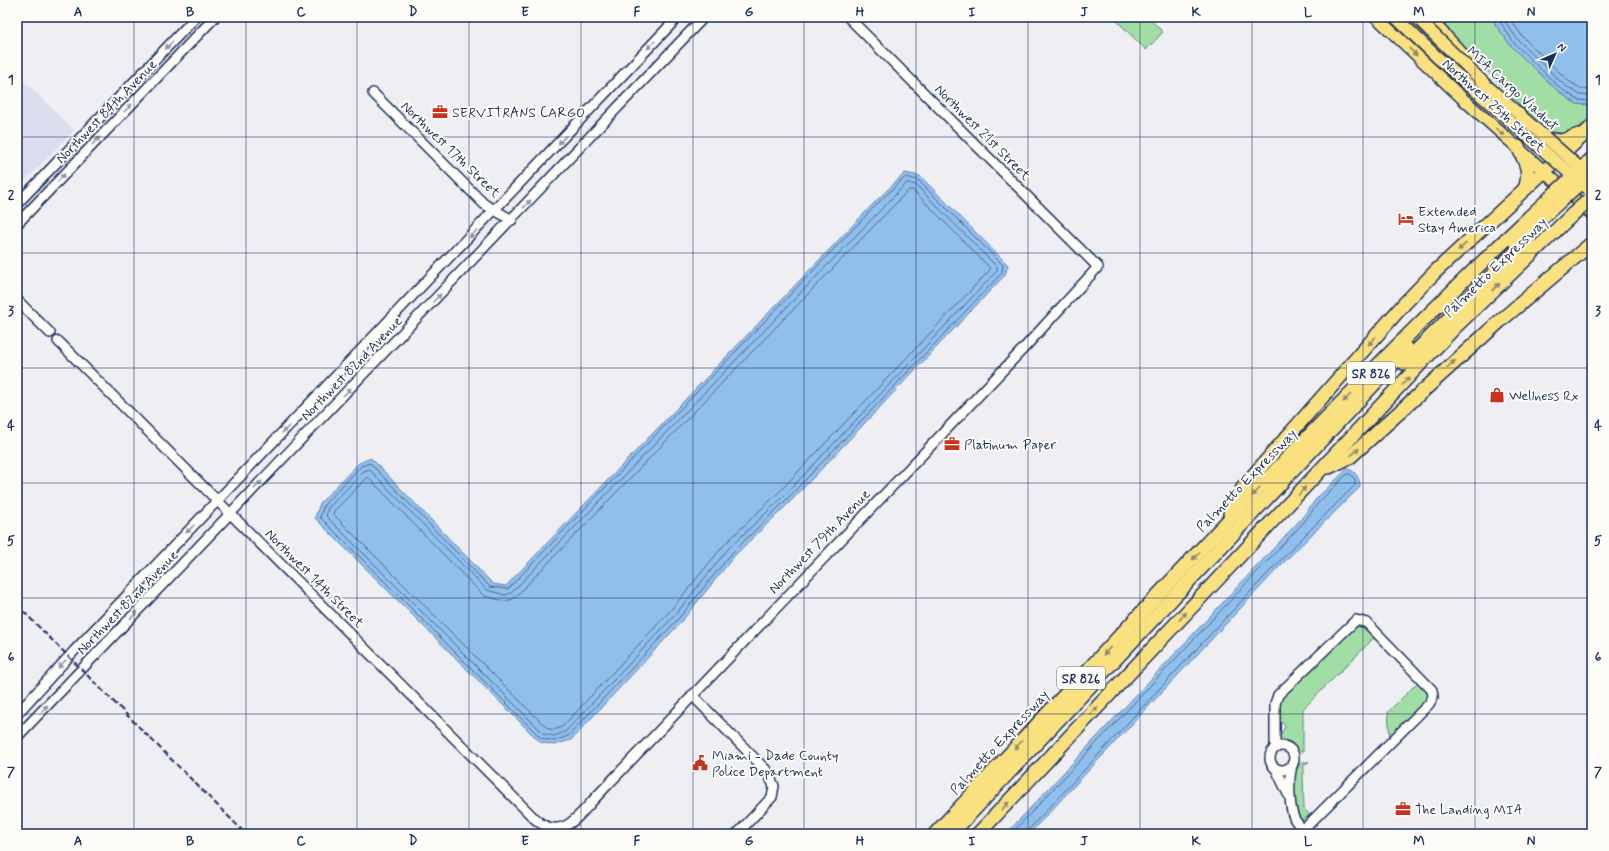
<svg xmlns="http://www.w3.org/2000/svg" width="1609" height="851" font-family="Mynerve,sans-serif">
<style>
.built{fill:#dbddef}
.green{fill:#a0dea5;stroke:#5e8682}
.water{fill:#91bfeb;stroke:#6285b3}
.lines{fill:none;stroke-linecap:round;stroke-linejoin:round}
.shore{stroke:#4a6996;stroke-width:1}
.minor-casing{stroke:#1b2f5e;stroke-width:12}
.major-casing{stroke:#1b2f5e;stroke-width:14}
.highway-casing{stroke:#1b2f5e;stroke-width:16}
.minor{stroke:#fdfcf7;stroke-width:9}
.major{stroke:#fae180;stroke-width:11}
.highway{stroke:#fae180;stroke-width:13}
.rail{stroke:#1b2f5e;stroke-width:2;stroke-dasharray:6 3;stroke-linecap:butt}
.major-bridge-casing{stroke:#1b2f5e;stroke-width:14;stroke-linecap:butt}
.highway-bridge-casing{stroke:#1b2f5e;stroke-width:16;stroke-linecap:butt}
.major-bridge{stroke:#fae180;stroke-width:11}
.highway-bridge{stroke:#fae180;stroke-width:13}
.oneway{fill:#8c96aa}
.oneway2{fill:#8a886f}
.grid{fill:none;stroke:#1b2f5e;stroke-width:1;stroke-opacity:0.55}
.labels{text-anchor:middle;stroke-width:4;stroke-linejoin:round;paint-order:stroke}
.shield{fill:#fdfcf7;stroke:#5f6c8c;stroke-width:1}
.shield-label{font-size:13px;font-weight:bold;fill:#1b2f5e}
.street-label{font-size:14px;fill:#1b2f5e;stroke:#fdfcf7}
.poi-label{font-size:14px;fill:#1b2f5e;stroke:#fdfcf7;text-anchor:start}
.neatline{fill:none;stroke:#1b2f5e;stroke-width:1.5}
.grid-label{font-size:13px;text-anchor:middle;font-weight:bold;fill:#1b2f5e}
</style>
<rect width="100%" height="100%" fill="#eeeef3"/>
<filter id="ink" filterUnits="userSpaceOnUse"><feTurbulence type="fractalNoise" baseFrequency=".025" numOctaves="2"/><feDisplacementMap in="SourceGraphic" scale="8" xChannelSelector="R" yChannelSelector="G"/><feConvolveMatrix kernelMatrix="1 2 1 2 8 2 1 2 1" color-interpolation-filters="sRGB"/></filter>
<g filter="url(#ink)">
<path class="built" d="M 17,74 L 74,130 L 17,189 Z"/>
<g class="green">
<path d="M 1113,17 L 1148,17 L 1163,32 L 1146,50 Z"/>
<path d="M 1436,17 L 1493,17 L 1495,24 L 1511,46 L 1558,91 L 1576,104 L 1592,105 L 1592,115 L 1577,129 L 1566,134 L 1550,131 L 1523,108 L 1445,28 Z"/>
<path d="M 1357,624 L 1364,626 L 1375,637 L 1303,709 L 1303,752 L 1301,752 L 1291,742 L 1280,739 L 1281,733 L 1285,727 L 1283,723 L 1279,722 L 1280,698 Z"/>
<path d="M 1419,681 L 1429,693 L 1428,700 L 1390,738 L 1388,712 Z"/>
<path d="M 1301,762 L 1309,762 L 1304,764 L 1304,774 L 1303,774 L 1304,809 L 1310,815 L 1302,820 L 1297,814 L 1292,778 Z"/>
</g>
<g class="water">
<path d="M 1493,17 L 1592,17 L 1592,105 L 1577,104 L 1558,91 L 1511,46 L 1495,24 Z"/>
<path d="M 905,173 L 920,176 L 1008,265 L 1005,275 L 790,502 L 735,555 L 682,621 L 571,740 L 554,745 L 540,742 L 315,518 L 320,503 L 359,463 L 371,458 L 493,584 L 506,586 L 878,199 Z"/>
<path d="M 1347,469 C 1355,470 1360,478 1360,487 L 1281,565 L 1029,834 L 1006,834 L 1301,519 L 1316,499 Z"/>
</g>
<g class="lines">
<g class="shore">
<path d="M 1497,17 L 1514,43 L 1560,88 L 1578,100 L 1592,101"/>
<path d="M 1502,17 L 1518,40 L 1563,84 L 1580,95 L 1592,96"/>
<path d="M 1509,17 L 1522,36 L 1567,80 L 1582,89 L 1592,90"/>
<path d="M 906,177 L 918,180 L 1003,265 L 1002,273 L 787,499 L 732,553 L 679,618 L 568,736 L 554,741 L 541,738 L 320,517 L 324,505 L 361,466 L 370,463 L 490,587 L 508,589 L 880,201 Z"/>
<path d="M 907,183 L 916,185 L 997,267 L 997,271 L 784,496 L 728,549 L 675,615 L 565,732 L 554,736 L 544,734 L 326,516 L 328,508 L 364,471 L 369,469 L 487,590 L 505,595 L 511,593 Z"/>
<path d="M 909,190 L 913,190 L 990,268 L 990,270 L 779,492 L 724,545 L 670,611 L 562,727 L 553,730 L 547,728 L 333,514 L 334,511 L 368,477 L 484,596 L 504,601 L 513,599 Z"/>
<path d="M 1011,834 L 1304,522 L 1319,502 L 1347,474 L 1350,474 L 1355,479 L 1355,485 C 1242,596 1137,715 1028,830 L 1027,834"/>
</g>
<defs>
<g id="minor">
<path d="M 373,93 L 484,204 L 512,220"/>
<path d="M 17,204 L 196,17"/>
<path d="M 17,224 L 215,17"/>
<path d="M 17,300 L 50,333"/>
<path d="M 58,341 L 535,819 C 562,843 579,815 597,796 L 1024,348 L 1098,267 L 848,17"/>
<path d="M 692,695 L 767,771 L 774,786 L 772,797 L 737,834"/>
<path d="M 17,714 L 74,651 L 678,17"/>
<path d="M 17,737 L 704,17"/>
<circle cx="1282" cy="758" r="12"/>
<path d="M 1275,748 L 1275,704 L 1278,695 L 1356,620 L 1367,623 L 1432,690 L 1433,697 L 1429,704 L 1299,834"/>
<path d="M 1293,763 C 1288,775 1289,806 1294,818 C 1297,824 1302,828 1306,833"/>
<path d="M 1276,769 L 1288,794"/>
</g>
<g id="major">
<path d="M 1376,17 L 1462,98 L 1592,214"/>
<path d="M 1406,17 L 1449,55"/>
<path d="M 1428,17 L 1471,63"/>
</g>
<g id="highway">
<path d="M 1549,140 L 1562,141 L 1579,135"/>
<path d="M 1518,147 C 1526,162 1531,172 1525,189"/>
<path d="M 1516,242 L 1559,202"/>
<path d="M 1404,363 L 1529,239"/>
<path d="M 1329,467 L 1350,457 L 1500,321 L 1592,243"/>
<path d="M 1230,513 L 1244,486 L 1405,303 L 1435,272 L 1592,127"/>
<path d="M 935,834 C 1138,618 1336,397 1553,195"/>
<path d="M 951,834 L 1407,349"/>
<path d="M 978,834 L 1455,327 L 1573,214"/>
</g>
</defs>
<use href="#minor" class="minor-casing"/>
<use href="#major" class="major-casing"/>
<use href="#highway" class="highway-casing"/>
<use href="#minor" class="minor"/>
<use href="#major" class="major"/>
<use href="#highway" class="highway"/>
<path class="rail" d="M 17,605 L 246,834"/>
<defs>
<g id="major-bridge">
<path d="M 1395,17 L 1437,57 L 1592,193"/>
<path d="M 1416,17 L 1485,84 L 1587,174"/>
</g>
<g id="highway-bridge">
<path d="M 1553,195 L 1592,159"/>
<path d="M 1559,202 L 1592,172"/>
<path d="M 1573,214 L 1592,197"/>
</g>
</defs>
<use href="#major-bridge" class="major-bridge-casing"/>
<use href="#highway-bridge" class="highway-bridge-casing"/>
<use href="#major-bridge" class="major-bridge"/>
<use href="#highway-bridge" class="highway-bridge"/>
</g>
<defs><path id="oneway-solid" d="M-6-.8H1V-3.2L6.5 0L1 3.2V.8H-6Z"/></defs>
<g class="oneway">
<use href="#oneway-solid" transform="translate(169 45) rotate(134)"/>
<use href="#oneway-solid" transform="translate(651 45) rotate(134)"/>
<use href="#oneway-solid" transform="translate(128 108) rotate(-46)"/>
<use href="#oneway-solid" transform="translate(562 140) rotate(133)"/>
<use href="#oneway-solid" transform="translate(96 141) rotate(-46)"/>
<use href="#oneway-solid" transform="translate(61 178) rotate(-46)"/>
<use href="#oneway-solid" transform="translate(527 204) rotate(-47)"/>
<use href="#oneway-solid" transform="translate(473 234) rotate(134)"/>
<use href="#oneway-solid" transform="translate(437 298) rotate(-46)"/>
<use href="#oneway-solid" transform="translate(347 392) rotate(-46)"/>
<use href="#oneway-solid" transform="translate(286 429) rotate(134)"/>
<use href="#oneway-solid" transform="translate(258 485) rotate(-46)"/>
<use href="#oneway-solid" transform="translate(190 529) rotate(134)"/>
<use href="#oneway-solid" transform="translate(134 615) rotate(-46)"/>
<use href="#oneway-solid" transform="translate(62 664) rotate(133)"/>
<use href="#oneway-solid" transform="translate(44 709) rotate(-46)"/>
</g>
<g class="oneway2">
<use href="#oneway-solid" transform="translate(1413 52) rotate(43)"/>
<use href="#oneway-solid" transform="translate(1500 132) rotate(41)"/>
<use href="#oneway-solid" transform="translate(1462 247) rotate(137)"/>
<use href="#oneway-solid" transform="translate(1496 287) rotate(-45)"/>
<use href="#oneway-solid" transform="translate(1372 341) rotate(132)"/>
<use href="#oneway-solid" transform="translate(1451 364) rotate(-42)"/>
<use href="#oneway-solid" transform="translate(1406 381) rotate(-47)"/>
<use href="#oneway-solid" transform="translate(1347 398) rotate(134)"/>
<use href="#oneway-solid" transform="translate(1355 452) rotate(-42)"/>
<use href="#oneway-solid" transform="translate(1302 491) rotate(-47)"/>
<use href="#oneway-solid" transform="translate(1256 492) rotate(134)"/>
<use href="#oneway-solid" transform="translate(1196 556) rotate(133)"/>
<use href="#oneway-solid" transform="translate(1183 616) rotate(-47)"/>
<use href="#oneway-solid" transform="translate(1107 651) rotate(133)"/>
<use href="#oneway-solid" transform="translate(1094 711) rotate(-47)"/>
<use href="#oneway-solid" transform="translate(1018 745) rotate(133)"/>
<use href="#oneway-solid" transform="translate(1005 806) rotate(-47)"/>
</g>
</g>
<path class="grid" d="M 134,17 L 134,834M 246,17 L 246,834M 357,17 L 357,834M 469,17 L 469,834M 581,17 L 581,834M 693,17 L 693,834M 804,17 L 804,834M 916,17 L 916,834M 1028,17 L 1028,834M 1140,17 L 1140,834M 1252,17 L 1252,834M 1363,17 L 1363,834M 1475,17 L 1475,834M 17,137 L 1592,137M 17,253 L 1592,253M 17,368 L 1592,368M 17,483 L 1592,483M 17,598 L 1592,598M 17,714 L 1592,714"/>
<defs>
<symbol id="office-bare" viewBox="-9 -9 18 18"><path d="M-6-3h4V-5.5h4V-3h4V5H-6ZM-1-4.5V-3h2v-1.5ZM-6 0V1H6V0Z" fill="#c8321e" stroke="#fdfcf7" stroke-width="2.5" paint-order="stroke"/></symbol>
<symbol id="hotel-bare" viewBox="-9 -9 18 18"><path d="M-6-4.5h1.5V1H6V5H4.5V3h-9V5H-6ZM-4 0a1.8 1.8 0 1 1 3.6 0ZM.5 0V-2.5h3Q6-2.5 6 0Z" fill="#c8321e" stroke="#fdfcf7" stroke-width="2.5" paint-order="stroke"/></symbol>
<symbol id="shop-bare" viewBox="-9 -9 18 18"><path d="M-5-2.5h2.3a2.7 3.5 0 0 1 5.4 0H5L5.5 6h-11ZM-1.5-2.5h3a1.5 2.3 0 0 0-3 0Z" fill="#c8321e" stroke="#fdfcf7" stroke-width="2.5" paint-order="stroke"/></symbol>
<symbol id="civic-bare" viewBox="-9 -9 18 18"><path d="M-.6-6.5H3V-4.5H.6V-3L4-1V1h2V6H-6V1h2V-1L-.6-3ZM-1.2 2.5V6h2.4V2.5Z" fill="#c8321e" stroke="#fdfcf7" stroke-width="2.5" paint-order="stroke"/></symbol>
</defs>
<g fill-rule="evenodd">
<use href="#office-bare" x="429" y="101" width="22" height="22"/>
<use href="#hotel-bare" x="1395" y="208" width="22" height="22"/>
<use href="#shop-bare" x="1486" y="384" width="22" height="22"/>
<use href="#office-bare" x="941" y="433" width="22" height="22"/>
<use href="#civic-bare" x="689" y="752" width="22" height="22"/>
<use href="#office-bare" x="1392" y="798" width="22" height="22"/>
</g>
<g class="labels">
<g class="shield">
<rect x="1347" y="362" width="48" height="22" rx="3"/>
<rect x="1057" y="667" width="48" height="22" rx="3"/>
</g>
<g class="shield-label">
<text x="1371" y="378">SR 826</text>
<text x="1081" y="683">SR 826</text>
</g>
<g class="street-label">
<text transform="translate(1513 88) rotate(42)" y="5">MIA Cargo Viaduct</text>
<text transform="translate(1494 105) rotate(42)" y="5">Northwest 25th Street</text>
<text transform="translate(106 111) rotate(-46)" y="5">Northwest 84th Avenue</text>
<text transform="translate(983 132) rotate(45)" y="5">Northwest 21st Street</text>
<text transform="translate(451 149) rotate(44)" y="5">Northwest 17th Street</text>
<text transform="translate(1495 267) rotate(-44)" y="5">Palmetto Expressway</text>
<text transform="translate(351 368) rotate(-46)" y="5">Northwest 82nd Avenue</text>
<text transform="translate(1246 480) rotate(-46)" y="5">Palmetto Expressway</text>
<text transform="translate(819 541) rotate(-46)" y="5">Northwest 79th Avenue</text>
<text transform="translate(315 578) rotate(45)" y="5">Northwest 14th Street</text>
<text transform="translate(127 602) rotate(-46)" y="5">Northwest 82nd Avenue</text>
<text transform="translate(999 742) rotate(-47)" y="5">Palmetto Expressway</text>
</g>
<g class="poi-label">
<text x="452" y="117">SERVITRANS CARGO</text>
<text x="1418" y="216">Extended<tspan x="1418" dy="16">Stay America</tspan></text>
<text x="1509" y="400">Wellness Rx</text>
<text x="964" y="449">Platinum Paper</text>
<text x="712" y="760">Miami - Dade County<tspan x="712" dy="16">Police Department</tspan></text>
<text x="1415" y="814">The Landing MIA</text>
</g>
</g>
<rect width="1609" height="851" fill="none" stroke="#fdfcf7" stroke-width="44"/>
<g transform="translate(1555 54) rotate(45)" stroke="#fdfcf7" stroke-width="3" paint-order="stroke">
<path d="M0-3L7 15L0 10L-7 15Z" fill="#1b2f5e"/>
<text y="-6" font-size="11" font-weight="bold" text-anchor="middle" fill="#1b2f5e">N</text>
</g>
<rect x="22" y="22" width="1565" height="807" class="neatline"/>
<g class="grid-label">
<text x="78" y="16">A</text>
<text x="190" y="16">B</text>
<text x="301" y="16">C</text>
<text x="413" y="16">D</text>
<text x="525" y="16">E</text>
<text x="637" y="16">F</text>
<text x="749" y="16">G</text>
<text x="860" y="16">H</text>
<text x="972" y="16">I</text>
<text x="1084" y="16">J</text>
<text x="1196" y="16">K</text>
<text x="1308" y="16">L</text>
<text x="1419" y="16">M</text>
<text x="1531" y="16">N</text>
<text x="11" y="84">1</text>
<text x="1598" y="84">1</text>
<text x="11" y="199">2</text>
<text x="1598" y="199">2</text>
<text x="11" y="315">3</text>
<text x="1598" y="315">3</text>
<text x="11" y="430">4</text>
<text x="1598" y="430">4</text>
<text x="11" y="545">5</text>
<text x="1598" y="545">5</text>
<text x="11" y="661">6</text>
<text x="1598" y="661">6</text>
<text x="11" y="776">7</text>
<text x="1598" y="776">7</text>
<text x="78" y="845">A</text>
<text x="190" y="845">B</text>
<text x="301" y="845">C</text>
<text x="413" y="845">D</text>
<text x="525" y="845">E</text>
<text x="637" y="845">F</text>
<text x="749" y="845">G</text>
<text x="860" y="845">H</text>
<text x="972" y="845">I</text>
<text x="1084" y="845">J</text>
<text x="1196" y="845">K</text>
<text x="1308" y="845">L</text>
<text x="1419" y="845">M</text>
<text x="1531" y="845">N</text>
</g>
</svg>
